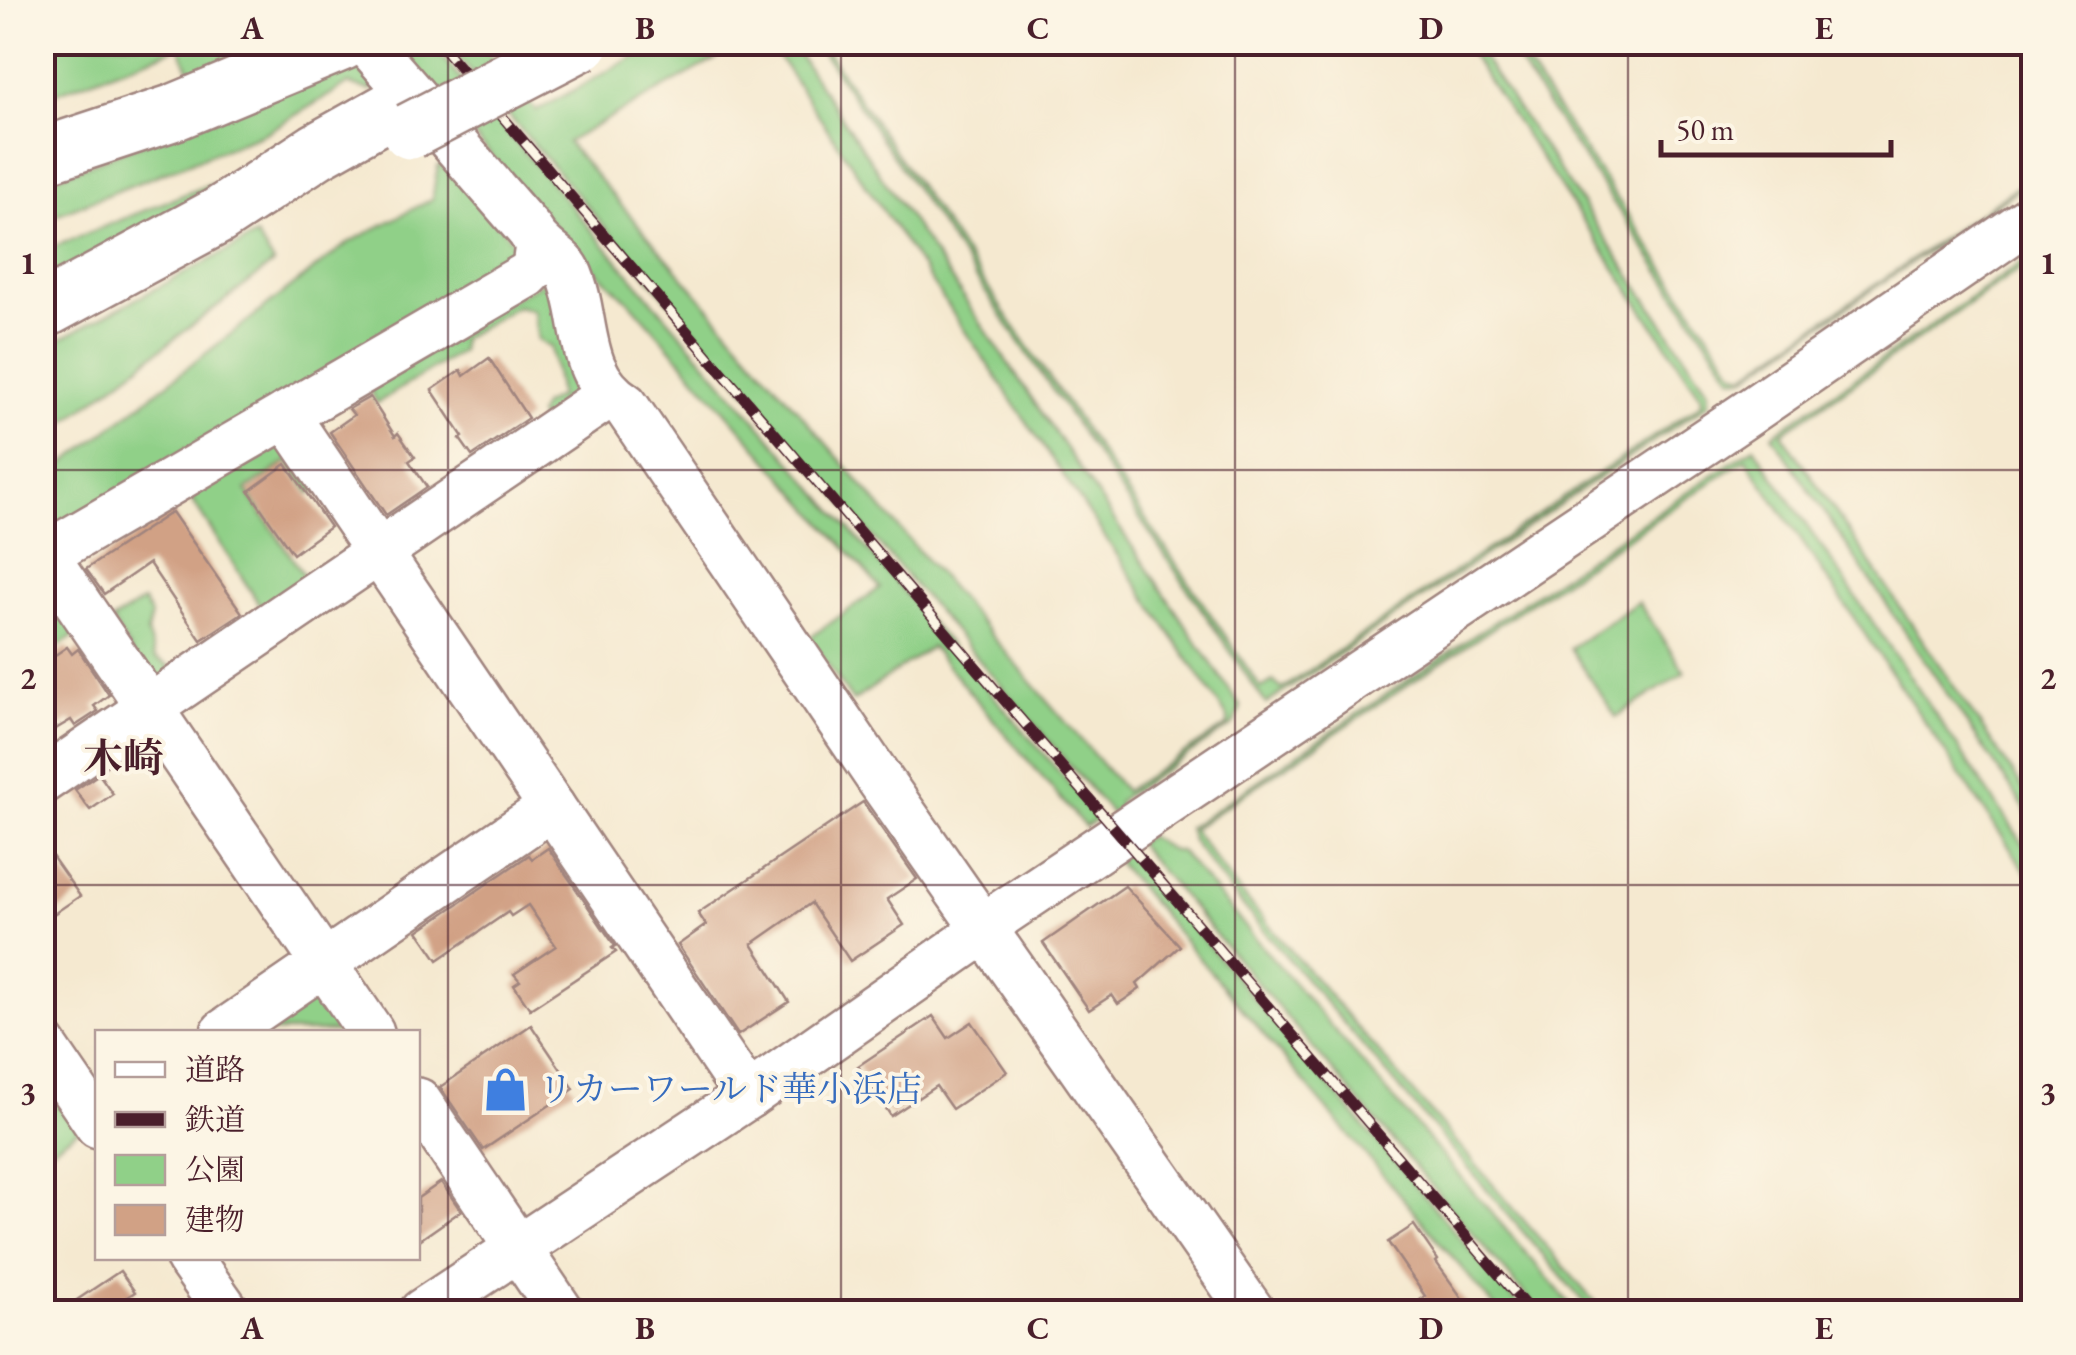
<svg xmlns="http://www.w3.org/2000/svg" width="2076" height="1355" font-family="'EB Garamond','Noto Serif JP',serif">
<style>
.green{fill:#90d088;stroke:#6d785a;stroke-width:2.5}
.building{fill:#d1a185}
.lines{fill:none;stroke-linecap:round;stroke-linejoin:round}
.minor-casing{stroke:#a0847e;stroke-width:50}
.major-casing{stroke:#a0847e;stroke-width:60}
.highway-casing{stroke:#a0847e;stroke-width:60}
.minor{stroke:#fff;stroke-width:45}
.major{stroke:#fff;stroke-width:55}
.highway{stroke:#fff;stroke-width:55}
.rail-casing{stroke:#4a1f2b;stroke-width:11}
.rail{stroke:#fcf5e5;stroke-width:8;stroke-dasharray:22;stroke-linecap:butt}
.highway-bridge-casing{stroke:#a0847e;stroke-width:60;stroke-linecap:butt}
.highway-bridge{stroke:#fff;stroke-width:55}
.grid{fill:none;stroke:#4a1f2b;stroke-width:2.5;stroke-opacity:0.55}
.labels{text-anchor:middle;stroke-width:8;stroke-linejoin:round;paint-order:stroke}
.shop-label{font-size:35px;fill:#366cbe;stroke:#fcf5e5;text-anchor:start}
.quarter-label{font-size:40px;font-weight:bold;fill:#4a1f2b;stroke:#fcf5e5}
.neatline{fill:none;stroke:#4a1f2b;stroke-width:4}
.grid-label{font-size:32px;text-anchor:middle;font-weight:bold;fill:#4a1f2b}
</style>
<rect width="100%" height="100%" fill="#fcf5e5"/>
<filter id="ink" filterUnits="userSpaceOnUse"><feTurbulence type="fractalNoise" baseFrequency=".01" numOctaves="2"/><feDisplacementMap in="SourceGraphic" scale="20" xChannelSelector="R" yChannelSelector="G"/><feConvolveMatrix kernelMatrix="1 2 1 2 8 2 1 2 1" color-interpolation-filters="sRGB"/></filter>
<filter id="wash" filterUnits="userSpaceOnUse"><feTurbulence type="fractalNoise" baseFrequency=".0048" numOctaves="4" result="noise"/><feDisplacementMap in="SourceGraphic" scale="40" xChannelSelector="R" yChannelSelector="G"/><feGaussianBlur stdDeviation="2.25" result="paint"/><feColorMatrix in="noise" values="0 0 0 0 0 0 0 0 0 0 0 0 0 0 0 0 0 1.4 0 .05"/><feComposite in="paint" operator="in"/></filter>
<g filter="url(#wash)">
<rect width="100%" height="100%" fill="#f5e9d0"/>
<g class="green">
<path d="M 46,42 L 285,43 L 196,85 L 179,47 L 43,98 L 42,44 Z"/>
<path d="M 392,43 L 430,43 L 1099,818 L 1085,827 L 931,647 L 853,701 L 809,638 L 880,588 L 632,304 L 583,259 Z"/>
<path d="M 446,43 L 488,43 L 482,46 L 536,111 L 659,43 L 744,43 L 567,142 L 1125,791 L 1228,725 L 1228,718 L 769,43 L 791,43 L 1241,707 L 1233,725 L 1122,798 L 1118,803 L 1119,808 L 1111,813 Z"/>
<path d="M 816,43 L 821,43 L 1261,688 L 1273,681 L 1282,689 L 1701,404 L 1702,397 L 1463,43 L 1473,43 L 1709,391 L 1709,403 L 1266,704 Z"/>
<path d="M 1505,43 L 1512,43 L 1734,371 L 1744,375 L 2033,176 L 2033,179 L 1744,378 L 1732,377 Z"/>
<path d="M 345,65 L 360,71 L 376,87 L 370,90 L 348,84 L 265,133 L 43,220 L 43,182 Z"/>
<path d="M 445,163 L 518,247 L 512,272 L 53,539 L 43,529 L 43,480 L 348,243 L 432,199 L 438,166 Z"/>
<path d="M 210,184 L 213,191 L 43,281 L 43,251 Z"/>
<path d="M 256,236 L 274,263 L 43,439 L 43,348 Z"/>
<path d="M 2033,255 L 2033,260 L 1782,433 L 2033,803 L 2033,821 L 1772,435 Z"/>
<path d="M 553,276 L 585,392 L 542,422 L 538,415 L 543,405 L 559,396 L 551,347 L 538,340 L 533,310 L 517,306 L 461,339 L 461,351 L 377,403 L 365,380 Z"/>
<path d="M 280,431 L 320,486 L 310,493 L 288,461 L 246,490 L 309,583 L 265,613 L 184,488 Z"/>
<path d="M 1754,447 L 2033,858 L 2033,882 L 1746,459 L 1192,829 L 1235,886 L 1603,1312 L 1592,1312 L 1230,891 L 1192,841 L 1188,828 Z"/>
<path d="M 42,578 L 82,631 L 48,653 L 43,645 Z"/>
<path d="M 143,601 L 151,615 L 147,633 L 155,658 L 169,666 L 175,677 L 154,690 L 112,621 Z"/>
<path d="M 1638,602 L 1685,672 L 1616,717 L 1570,648 Z"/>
<path d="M 1148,836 L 1172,851 L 1180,851 L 1577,1312 L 1540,1312 L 1137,843 Z"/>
<path d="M 1126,850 L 1524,1312 L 1499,1312 L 1114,858 Z"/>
<path d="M 312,986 L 353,1032 L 249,1032 Z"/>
<path d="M 43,1057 L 87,1124 L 43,1155 L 42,1117 L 55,1107 L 43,1088 Z"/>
</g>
<g id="blocks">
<g class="building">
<path d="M 489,358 L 528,418 L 472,456 L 460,439 L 463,437 L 432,390 L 461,370 L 464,376 Z"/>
<path d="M 370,397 L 395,436 L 398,433 L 415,457 L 409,461 L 427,487 L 386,515 L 330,432 L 354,415 L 349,409 Z"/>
<path d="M 286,464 L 330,527 L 293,554 L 249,491 Z"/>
<path d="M 172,512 L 242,613 L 201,640 L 149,563 L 104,594 L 86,569 Z"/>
<path d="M 67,647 L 72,654 L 78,649 L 109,695 L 94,706 L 98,711 L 75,726 L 71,720 L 42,737 L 42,664 Z"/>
<path d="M 99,774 L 113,794 L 90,810 L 75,790 Z"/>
<path d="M 863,802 L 917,879 L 887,899 L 904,925 L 850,961 L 811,903 L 752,944 L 789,1002 L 738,1035 L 678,945 L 706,925 L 698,913 Z"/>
<path d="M 42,842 L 80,896 L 42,922 Z"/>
<path d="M 548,848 L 615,946 L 612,948 L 616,952 L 530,1009 L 514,985 L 520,981 L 514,974 L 556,946 L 528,905 L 511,916 L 508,912 L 438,960 L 418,931 L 529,855 L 532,859 Z"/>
<path d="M 1125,886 L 1180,946 L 1137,984 L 1140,989 L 1118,1004 L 1112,995 L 1089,1010 L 1043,943 Z"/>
<path d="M 933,1016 L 948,1038 L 972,1022 L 1007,1072 L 952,1109 L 936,1086 L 891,1116 L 858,1066 Z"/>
<path d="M 531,1025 L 574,1089 L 483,1150 L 440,1087 Z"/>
<path d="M 441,1182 L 461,1211 L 418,1241 L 418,1198 Z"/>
<path d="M 1414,1225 L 1438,1260 L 1436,1262 L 1472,1312 L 1401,1312 L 1425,1296 L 1388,1242 Z"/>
<path d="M 120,1271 L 135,1292 L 103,1312 L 59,1312 Z"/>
</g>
</g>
</g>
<g filter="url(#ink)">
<use href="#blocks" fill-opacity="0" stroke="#a0847e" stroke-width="2.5"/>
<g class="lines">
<defs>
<g id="minor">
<path d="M 366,42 L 530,231 C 540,250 561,257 568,271 C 589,317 575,374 625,405 L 882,783 L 1252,1312"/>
<path d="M 286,415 L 748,1096"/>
<path d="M 42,781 L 609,395"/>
<path d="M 224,1032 L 552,807"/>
<path d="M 371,1032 L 45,555 L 527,275 L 535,267 L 538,245"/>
<path d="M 42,1043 L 98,1125"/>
<path d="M 418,1101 L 561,1312"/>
<path d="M 189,1258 L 227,1312"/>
<path d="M 422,1312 L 748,1096 L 985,930 L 1003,913 L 1745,415 L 2034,216"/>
</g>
<path id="major" d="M 42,156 L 175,112 L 343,42"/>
<path id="highway" d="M 42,311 L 218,216 L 317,151 L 392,109"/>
</defs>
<use href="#minor" class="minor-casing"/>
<use href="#major" class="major-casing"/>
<use href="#highway" class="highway-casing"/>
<use href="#minor" class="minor"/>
<use href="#major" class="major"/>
<use href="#highway" class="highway"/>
<defs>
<path id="rail" d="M 438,42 L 1531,1312"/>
</defs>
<use href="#rail" class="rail-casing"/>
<use href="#rail" class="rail"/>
<defs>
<path id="highway-bridge" d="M 410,131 L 582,42"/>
</defs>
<use href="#highway-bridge" class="highway-bridge-casing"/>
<use href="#highway-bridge" class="highway-bridge"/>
</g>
</g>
<path class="grid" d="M 448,42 L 448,1312M 841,42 L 841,1312M 1235,42 L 1235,1312M 1628,42 L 1628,1312M 42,470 L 2034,470M 42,885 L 2034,885"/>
<defs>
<symbol id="shop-bare" viewBox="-9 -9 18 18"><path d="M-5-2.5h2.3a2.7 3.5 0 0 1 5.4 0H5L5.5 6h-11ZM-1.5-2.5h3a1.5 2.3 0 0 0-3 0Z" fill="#3f7fe0" stroke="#fcf5e5" stroke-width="2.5" paint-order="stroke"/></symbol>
</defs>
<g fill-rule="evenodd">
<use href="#shop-bare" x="474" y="1058" width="63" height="63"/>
</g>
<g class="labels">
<g class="shop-label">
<text x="538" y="1101">リカーワールド華小浜店</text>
</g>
<g class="quarter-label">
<text x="123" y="772">木崎</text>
</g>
</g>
<rect width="2076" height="1355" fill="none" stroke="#fcf5e5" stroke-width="110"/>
<rect x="95" y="1030" width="325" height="230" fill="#fcf5e5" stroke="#b59f9b" stroke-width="2.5"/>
<rect x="115" y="1062" width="50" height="15" fill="#ffffff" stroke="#b59f9b" stroke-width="2.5"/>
<text x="185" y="1080" font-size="30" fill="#4a1f2b">道路</text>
<rect x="115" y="1112" width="50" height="15" fill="#4a1f2b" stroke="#b59f9b" stroke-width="2.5"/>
<text x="185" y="1130" font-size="30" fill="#4a1f2b">鉄道</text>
<rect x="115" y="1155" width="50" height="30" fill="#90d088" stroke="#b59f9b" stroke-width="2.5"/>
<text x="185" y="1180" font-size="30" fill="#4a1f2b">公園</text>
<rect x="115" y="1205" width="50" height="30" fill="#d1a185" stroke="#b59f9b" stroke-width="2.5"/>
<text x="185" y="1230" font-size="30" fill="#4a1f2b">建物</text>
<path d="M1661 140v15h230v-15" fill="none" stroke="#4a1f2b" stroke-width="5"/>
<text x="1676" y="140" font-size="30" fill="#4a1f2b" stroke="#fcf5e5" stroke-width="8" paint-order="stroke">50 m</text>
<rect x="55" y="55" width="1966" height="1245" class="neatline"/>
<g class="grid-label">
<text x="252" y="39">A</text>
<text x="645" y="39">B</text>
<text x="1038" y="39">C</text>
<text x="1431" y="39">D</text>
<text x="1824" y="39">E</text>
<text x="28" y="274">1</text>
<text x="2048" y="274">1</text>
<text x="28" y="689">2</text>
<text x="2048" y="689">2</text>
<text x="28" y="1104">3</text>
<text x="2048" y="1104">3</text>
<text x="252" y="1339">A</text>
<text x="645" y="1339">B</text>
<text x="1038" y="1339">C</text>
<text x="1431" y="1339">D</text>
<text x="1824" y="1339">E</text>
</g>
</svg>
